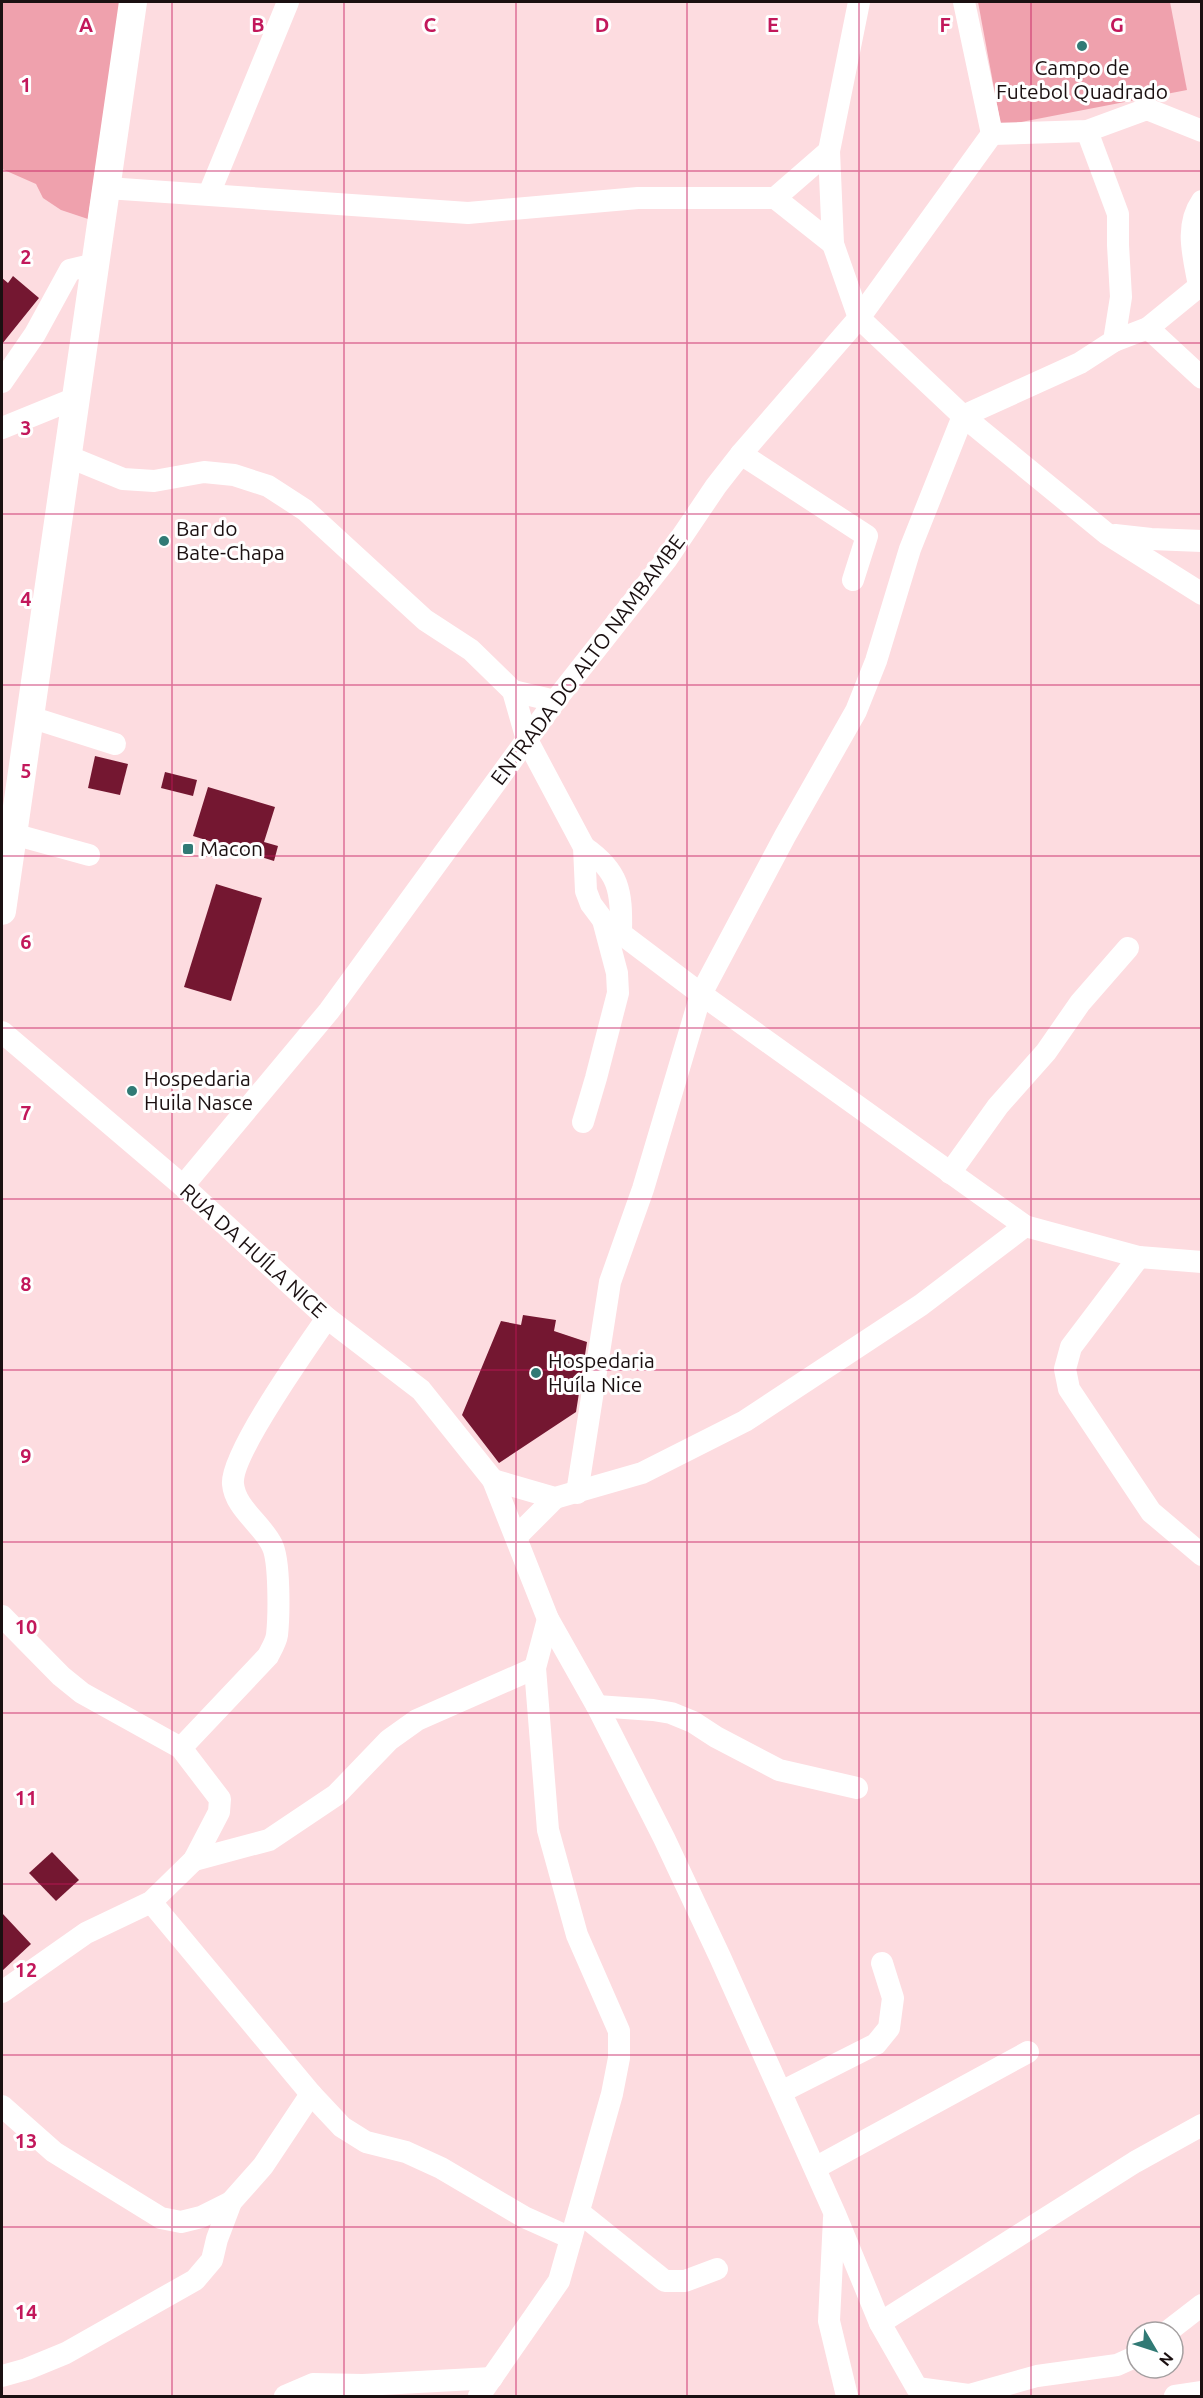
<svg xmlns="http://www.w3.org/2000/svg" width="1203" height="2398" font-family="Ubuntu,sans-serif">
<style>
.green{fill:#efa1ad}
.building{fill:#741731}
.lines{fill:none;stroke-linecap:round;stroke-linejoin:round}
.minor{stroke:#fff;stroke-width:22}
.major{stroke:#fff;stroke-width:28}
.grid{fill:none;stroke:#c2185b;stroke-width:1.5;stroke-opacity:0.55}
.poi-dot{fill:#317a75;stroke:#fff;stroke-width:2}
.labels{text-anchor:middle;stroke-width:6;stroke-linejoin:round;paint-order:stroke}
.poi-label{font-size:21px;fill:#1b1011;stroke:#fff;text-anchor:start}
.street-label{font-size:21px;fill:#1b1011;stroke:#fff}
.grid-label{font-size:20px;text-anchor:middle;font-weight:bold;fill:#c2185b;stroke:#fff;stroke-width:6;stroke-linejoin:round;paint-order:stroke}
</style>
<rect width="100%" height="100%" fill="#fddce0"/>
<g class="green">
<path d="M 2,2 L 120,2 L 88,219 L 61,210 L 43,198 L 36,184 L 2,169 Z"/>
<path d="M 978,2 L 1170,2 L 1187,90 L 1001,126 Z"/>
</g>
<g class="building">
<path d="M 13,276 L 39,298 L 2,344 L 2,278 L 8,283 Z"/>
<path d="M 95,756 L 128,764 L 120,795 L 88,788 Z"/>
<path d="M 165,772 L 197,780 L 193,796 L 161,788 Z"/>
<path d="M 208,787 L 275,807 L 264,842 L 278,846 L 274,861 L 193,836 Z"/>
<path d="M 216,884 L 262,898 L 231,1001 L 184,987 Z"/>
<path d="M 523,1315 L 556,1320 L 554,1331 L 587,1342 L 576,1412 L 499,1463 L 462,1415 L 501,1321 L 521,1325 Z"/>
<path d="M 52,1852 L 79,1880 L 56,1901 L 29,1873 Z"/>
<path d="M 2,1913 L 31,1944 L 2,1971 Z"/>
</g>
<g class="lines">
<g class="minor">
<path d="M 859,2 L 829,151 L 833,244 L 859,318 L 963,416 L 1107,534 L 1202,594"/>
<path d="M 964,2 L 992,134 L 1087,131 L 1147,109 L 1202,131"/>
<path d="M 1087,131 L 1118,214 L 1118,245 L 1121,297 L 1114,341"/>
<path d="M 107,188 L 468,213 L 638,198 L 775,198 L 833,244"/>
<path d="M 209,194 L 288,2"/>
<path d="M 775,198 L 829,151"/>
<path d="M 1199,286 C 1194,257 1184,227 1202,201"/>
<path d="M 1148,328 L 1202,378"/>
<path d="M 2,382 L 35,334 L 70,270 L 95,264"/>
<path d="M 2,428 L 76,398"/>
<path d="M 741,454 L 867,536 L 853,580"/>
<path d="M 67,456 L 123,479 L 154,481 L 204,472 L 234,475 L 268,486 L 305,510 L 425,620 L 471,650 L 513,691 L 527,740 L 584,847 L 586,891 L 591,904 L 603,920 L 701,994 L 1025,1226 L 1139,1257 L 1202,1262"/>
<path d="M 1115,535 L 1151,539 L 1202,541"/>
<path d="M 513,691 L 555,701"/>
<path d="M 30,717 L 115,744"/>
<path d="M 13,834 L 89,855"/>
<path d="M 584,847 C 619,871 622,891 621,932"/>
<path d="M 2,1032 L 183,1186 L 327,1318 L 421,1390 L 493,1480 L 548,1619 L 597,1706 L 664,1838 L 720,1957 L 835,2214 L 880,2323 L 917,2388 L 976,2396"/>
<path d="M 583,1122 L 596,1078 L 618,993 L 617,973 L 603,920"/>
<path d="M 950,1173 L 998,1106 L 1046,1052 L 1080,1003 L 1128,948"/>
<path d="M 183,1186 L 329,1011 L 555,701 L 666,560 L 716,486 L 741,454 L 859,318 L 992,134"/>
<path d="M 1139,1257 L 1071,1347 L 1065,1369 L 1069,1389 L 1151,1512 L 1202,1555"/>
<path d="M 493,1480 L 555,1498 L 642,1473 L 745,1421 L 921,1305 L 1025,1226"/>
<path d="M 577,1493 L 610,1282 L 643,1189 L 701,994 L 785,836 L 856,711 L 876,661 L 910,549 L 963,416 L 1080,363 L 1114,341 L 1148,328 L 1202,284"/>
<path d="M 516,1537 L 555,1498"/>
<path d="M 2,1616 L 61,1676 L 82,1693 L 181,1748 L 220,1799 L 219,1812 L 194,1860 L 151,1902 L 86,1933 L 2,1992"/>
<path d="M 597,1706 L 653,1710 L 671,1713 L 693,1722 L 716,1737 L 779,1770 L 857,1788"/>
<path d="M 181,1748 L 268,1656 C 271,1650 276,1642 277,1635 C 279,1617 280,1560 272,1545 C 262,1524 235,1508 233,1484 C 230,1455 307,1347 327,1318"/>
<path d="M 194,1860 L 269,1840 L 336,1795 L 389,1740 L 417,1720 L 535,1668"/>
<path d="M 151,1902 L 311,2094 L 342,2127 L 366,2142 L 406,2152 L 441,2168 L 524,2217 L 571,2238"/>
<path d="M 781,2092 L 876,2044 L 889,2028 L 893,1998 L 882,1963"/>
<path d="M 2,2106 L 54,2152 L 161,2218 L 181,2222 L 201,2217 L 231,2202"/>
<path d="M 815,2168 L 1028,2052"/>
<path d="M 579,2212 L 665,2281 L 685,2281 L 717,2269"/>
<path d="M 834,2218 L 829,2321 L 847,2396"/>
<path d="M 880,2323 L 1135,2162 L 1202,2125"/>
<path d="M 1167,2332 L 1202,2305"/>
<path d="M 2,2376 L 27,2369 L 66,2353 L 195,2280 L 212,2260 L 217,2239 L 231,2202 L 263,2166 L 311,2094"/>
<path d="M 969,2395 L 1037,2376 L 1117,2365 L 1137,2356"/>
<path d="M 285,2396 L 313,2384 L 363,2385 L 492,2378"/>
<path d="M 479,2396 L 559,2281 L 612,2094 L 619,2058 L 619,2031 L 577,1935 L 548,1830 L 535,1668 L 548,1619"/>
<path d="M 1175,2396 L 1202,2392"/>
</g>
<path class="major" d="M 2,911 L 133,2"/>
</g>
<path class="grid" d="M 172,2 L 172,2396M 344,2 L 344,2396M 516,2 L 516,2396M 687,2 L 687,2396M 859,2 L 859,2396M 1031,2 L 1031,2396M 2,171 L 1202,171M 2,343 L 1202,343M 2,514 L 1202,514M 2,685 L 1202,685M 2,856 L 1202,856M 2,1028 L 1202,1028M 2,1199 L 1202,1199M 2,1370 L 1202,1370M 2,1542 L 1202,1542M 2,1713 L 1202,1713M 2,1884 L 1202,1884M 2,2055 L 1202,2055M 2,2227 L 1202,2227"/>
<g class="poi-dot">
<circle cx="1082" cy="46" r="6"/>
<circle cx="164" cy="541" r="6"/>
<rect x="182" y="843" width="12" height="12" rx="3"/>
<circle cx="132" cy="1091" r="6"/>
<circle cx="536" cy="1373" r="6"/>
</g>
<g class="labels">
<g class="poi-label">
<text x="1082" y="75" text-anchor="middle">Campo de<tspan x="1082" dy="24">Futebol Quadrado</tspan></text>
<text x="176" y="536">Bar do<tspan x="176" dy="24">Bate-Chapa</tspan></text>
<text x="200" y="856">Macon</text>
<text x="144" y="1086">Hospedaria<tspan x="144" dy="24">Huila Nasce</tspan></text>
<text x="548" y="1368">Hospedaria<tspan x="548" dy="24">Huíla Nice</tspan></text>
</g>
<g class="street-label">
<text transform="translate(588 660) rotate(-53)" y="7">ENTRADA DO ALTO NAMBAMBE</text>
<text transform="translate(253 1251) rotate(42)" y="7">RUA DA HUÍLA NICE</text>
</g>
</g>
<g class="grid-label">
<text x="86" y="32">A</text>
<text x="258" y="32">B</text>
<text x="430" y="32">C</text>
<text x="602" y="32">D</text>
<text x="773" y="32">E</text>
<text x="945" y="32">F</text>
<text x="1117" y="32">G</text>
<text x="26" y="92">1</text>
<text x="26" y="264">2</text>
<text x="26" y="435">3</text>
<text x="26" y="606">4</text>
<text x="26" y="778">5</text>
<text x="26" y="949">6</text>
<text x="26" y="1120">7</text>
<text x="26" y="1291">8</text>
<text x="26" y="1463">9</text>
<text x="26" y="1634">10</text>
<text x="26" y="1805">11</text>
<text x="26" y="1977">12</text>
<text x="26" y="2148">13</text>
<text x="26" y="2319">14</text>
</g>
<rect width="1203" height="2398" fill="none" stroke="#1b1011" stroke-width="6"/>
<g transform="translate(1155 2350) rotate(129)"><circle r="28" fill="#ffffff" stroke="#a49fa0" stroke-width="1.5"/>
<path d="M0-4.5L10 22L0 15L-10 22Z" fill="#317a75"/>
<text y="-9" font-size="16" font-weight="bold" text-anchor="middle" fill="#1b1011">N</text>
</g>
</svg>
